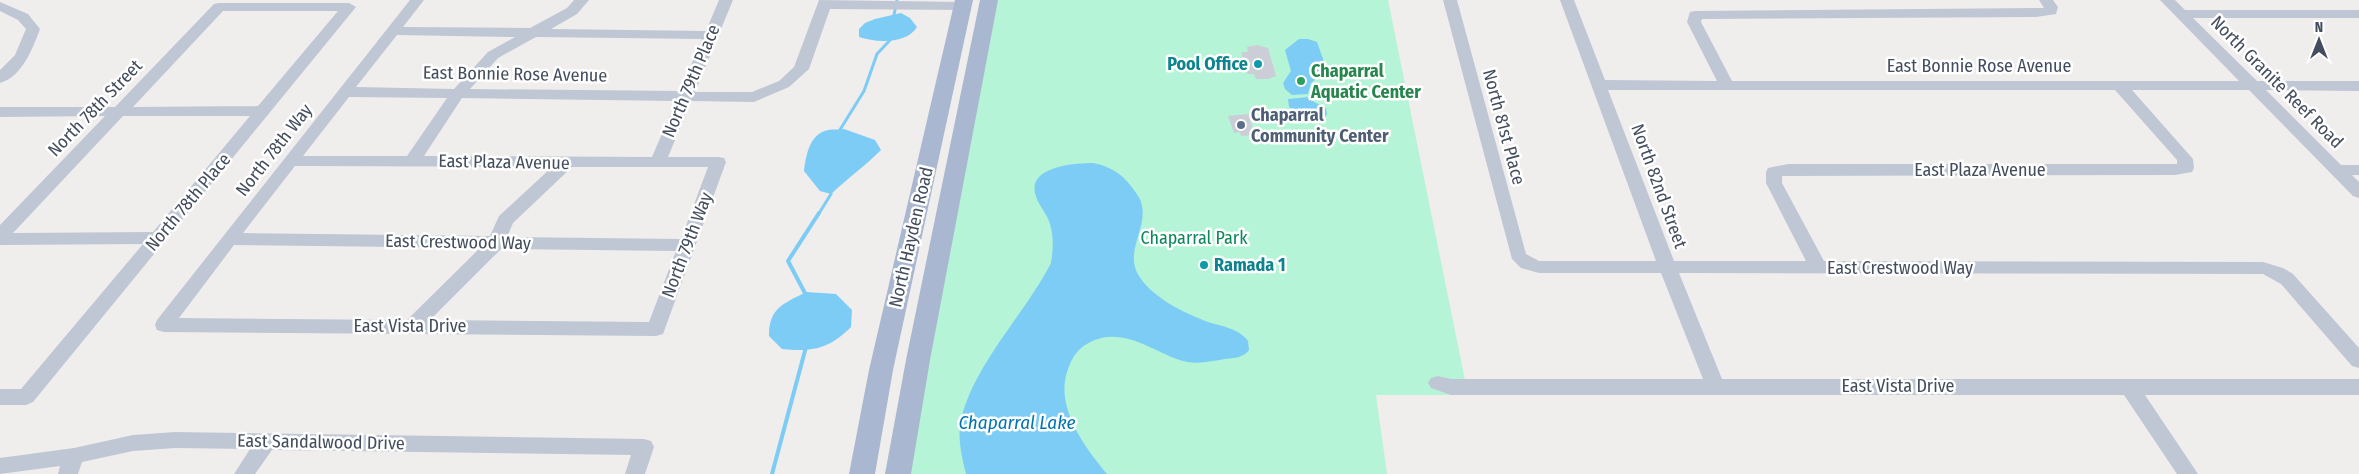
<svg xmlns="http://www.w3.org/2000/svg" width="2359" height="474" font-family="'Fira Sans Condensed',sans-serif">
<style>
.green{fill:#b5f4d6}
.water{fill:#7dccf6}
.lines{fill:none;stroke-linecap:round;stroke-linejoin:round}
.stream-far1{stroke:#7dccf6;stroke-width:3}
.stream{stroke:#7dccf6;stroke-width:4}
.building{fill:#cbced6}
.minor{fill:#bfc7d4;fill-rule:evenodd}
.major{fill:#a9b7d0;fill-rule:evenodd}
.culture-dot{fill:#0f9aa8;stroke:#fff;stroke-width:2}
.leisure-dot{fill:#2e9e5b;stroke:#fff;stroke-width:2}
.service-dot{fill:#5c6f8a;stroke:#fff;stroke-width:2}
.labels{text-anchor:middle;stroke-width:5;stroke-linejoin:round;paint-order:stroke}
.culture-label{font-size:18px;font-weight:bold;fill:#0d838f;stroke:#fff;text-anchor:end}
.street-label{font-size:18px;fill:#434d5d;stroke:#fff}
.leisure-label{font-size:18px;font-weight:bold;fill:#27864d;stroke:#fff;text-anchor:start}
.service-label{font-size:18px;font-weight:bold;fill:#4e5e75;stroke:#fff;text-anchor:start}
.park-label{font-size:18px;fill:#0c865a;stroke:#fff}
.water-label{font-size:19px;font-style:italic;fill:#0074b3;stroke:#fff}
</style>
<rect width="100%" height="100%" fill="#f0eded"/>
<path class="green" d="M 997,0 L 1388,0 L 1468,395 L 1376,395 L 1387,474 L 910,474 L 917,427 Z"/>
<g class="water">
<path d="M 901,13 L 910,18 L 917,27 C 907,44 876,43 859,37 L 859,29 L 865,23 L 875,19 Z"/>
<path d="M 1299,39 L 1308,39 L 1317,42 L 1327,70 L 1311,83 L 1308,94 L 1292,95 L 1285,89 L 1283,83 L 1291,71 L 1285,50 Z"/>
<path d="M 1309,97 L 1314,102 L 1326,108 L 1327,114 L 1324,118 L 1309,121 L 1289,107 L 1288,99 Z"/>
<path d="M 844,129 L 875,140 L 881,150 C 865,166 848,178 831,194 L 820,191 L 804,171 C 806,156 809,134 828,130 C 833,129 839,130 844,129 Z"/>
<path d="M 1093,163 C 1109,166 1121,173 1131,186 C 1135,192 1141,198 1142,206 C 1147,229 1124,253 1139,276 C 1153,298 1184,313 1208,322 C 1221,326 1240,329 1248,341 L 1249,350 C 1243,358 1234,358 1225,359 C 1212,361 1197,365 1183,361 C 1161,355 1140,338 1115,337 C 1103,336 1089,341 1080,349 C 1074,355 1071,361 1068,369 C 1054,406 1084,446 1107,474 L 966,474 C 962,458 957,437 961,420 C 974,364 1025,314 1051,263 C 1053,250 1054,238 1050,224 C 1047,213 1037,204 1035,193 C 1029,166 1076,163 1093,163 Z"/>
<path d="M 806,292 L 836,294 L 852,310 L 851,327 C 829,349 813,352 782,349 L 769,336 C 769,308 783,304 806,292 Z"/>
</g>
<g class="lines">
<g class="stream-far1">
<path d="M 893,20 L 897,0"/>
<path d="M 838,133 L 864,91 L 877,54 L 891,39 L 892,34"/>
<path d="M 818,215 L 831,194 L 831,190"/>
</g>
<g class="stream">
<path d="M 806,295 L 788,261 L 819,213"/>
<path d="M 772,474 L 806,347"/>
</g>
</g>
<g class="building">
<path d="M 1257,45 L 1268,48 L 1276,76 L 1268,79 L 1256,79 L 1254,74 L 1248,74 L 1241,65 L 1242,52 L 1248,52 L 1247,47 Z"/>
<path d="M 1249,114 L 1254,135 L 1241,136 L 1240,132 L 1234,133 L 1228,116 Z"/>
</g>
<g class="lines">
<g class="minor">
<path d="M 410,0 L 424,0 L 403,27 L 530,28 L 567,8 L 574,0 L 589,0 L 577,14 L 551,29 L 706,31 L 719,0 L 733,0 L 695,92 L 752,92 L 779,81 L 794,67 L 819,0 L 962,2 L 969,6 L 962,10 L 830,9 L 809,69 L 789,87 L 754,102 L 691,101 L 668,157 L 718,157 L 724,158 L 726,162 L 663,334 L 656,336 L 164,332 L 157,330 L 155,325 L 157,320 ZM 397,35 L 515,37 L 488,52 L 454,89 L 356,87 ZM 536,37 L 702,39 L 680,91 L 470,89 L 498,58 ZM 349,97 L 447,98 L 407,156 L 303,156 ZM 462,98 L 676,101 L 652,157 L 424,156 ZM 295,166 L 552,167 L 499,216 L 490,236 L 243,233 ZM 572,167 L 708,167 L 681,239 L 507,237 L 513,223 ZM 234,245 L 480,248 L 407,320 L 179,318 ZM 501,249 L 676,251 L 649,322 L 430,320 Z"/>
<path d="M 1443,0 L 1457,0 L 1526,254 L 1539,261 L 1656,261 L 1560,0 L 1574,0 L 1605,80 L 1717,81 L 1687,22 L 1690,12 L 1695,11 L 2044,8 L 2039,0 L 2053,0 L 2058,7 L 2056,14 L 2036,17 L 1702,19 L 1701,22 L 1732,81 L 2239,81 L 2160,0 L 2175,0 L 2185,10 L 2359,10 L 2359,18 L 2193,18 L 2257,81 L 2359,81 L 2359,91 L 2266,90 L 2341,165 L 2359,165 L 2359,175 L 2352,175 L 2359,182 L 2359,198 L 2353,196 L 2249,90 L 2132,90 L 2193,159 L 2194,168 L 2192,172 L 2175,175 L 1782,176 L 1782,183 L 1824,261 L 2263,262 L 2283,268 L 2293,274 L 2359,348 L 2359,368 L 2352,366 L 2281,284 L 2263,274 L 1679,273 L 1722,379 L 2359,379 L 2359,395 L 2145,395 L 2198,474 L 2177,474 L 2124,395 L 1451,395 L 1431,388 L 1428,383 L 1431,378 L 1438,376 L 1451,379 L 1703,379 L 1661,273 L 1539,273 L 1521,268 L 1512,259 ZM 1608,90 L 2115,90 L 2177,160 L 2177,164 L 1788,164 L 1768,168 L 1766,172 L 1766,183 L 1806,261 L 1674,261 Z"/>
<path d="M 0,2 L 28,14 L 40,29 C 33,48 22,77 0,83 L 0,70 L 15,55 L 26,29 L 18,20 L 0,11 Z"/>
<path d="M 219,3 L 349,3 L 356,7 L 33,402 L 26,405 L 0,405 L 0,389 L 21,389 L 143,244 L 0,245 L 0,225 L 105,116 L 0,117 L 0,107 L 115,107 L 214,4 ZM 223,11 L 338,11 L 258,106 L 133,107 ZM 123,116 L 250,116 L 153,232 L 13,233 Z"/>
<path d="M 175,432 L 644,439 L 651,441 L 654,447 L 645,474 L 625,474 L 631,455 L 272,450 L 255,474 L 234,474 L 250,449 L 175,448 L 133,451 L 82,462 L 78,474 L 58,474 L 60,466 L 0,474 L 0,458 L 74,448 L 133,435 Z"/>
</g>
<g class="major">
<path d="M 955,0 L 973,0 L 893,370 L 875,474 L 849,474 L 869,370 Z"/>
<path d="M 980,0 L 998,0 L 930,360 L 911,474 L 885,474 L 906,360 Z"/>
</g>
</g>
<g class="culture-dot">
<circle cx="1258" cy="64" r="5"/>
<circle cx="1204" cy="265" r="5"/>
</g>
<circle class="leisure-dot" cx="1301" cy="81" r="5"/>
<circle class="service-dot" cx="1241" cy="125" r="5"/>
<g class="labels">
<g class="culture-label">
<text x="1248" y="70">Pool Office</text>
<text x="1214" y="271" text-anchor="start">Ramada 1</text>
</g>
<g class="street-label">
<text x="1979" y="72">East Bonnie Rose Avenue</text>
<text transform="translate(515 74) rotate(1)" y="6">East Bonnie Rose Avenue</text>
<text transform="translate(691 81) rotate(-67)" y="6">North 79th Place</text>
<text transform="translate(2277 82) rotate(45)" y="6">North Granite Reef Road</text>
<text transform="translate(95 108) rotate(-46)" y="6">North 78th Street</text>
<text transform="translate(1504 127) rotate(75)" y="6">North 81st Place</text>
<text transform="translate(274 150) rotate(-52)" y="6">North 78th Way</text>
<text transform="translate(504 162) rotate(1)" y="6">East Plaza Avenue</text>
<text x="1980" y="176">East Plaza Avenue</text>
<text transform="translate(1659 186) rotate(70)" y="6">North 82nd Street</text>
<text transform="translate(188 202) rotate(-50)" y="6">North 78th Place</text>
<text transform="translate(911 237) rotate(-77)" y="6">North Hayden Road</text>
<text transform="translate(458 242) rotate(1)" y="6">East Crestwood Way</text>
<text transform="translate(687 245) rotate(-69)" y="6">North 79th Way</text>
<text x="1900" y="274">East Crestwood Way</text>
<text x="410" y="332">East Vista Drive</text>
<text x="1898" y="392">East Vista Drive</text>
<text transform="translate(321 442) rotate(1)" y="6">East Sandalwood Drive</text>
</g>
<g class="leisure-label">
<text x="1311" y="77">Chaparral<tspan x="1311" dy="21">Aquatic Center</tspan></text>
</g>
<g class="service-label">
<text x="1251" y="121">Chaparral<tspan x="1251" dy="21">Community Center</tspan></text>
</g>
<g class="park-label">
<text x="1194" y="244">Chaparral Park</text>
</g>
<g class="water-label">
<text x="1017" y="429">Chaparral Lake</text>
</g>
</g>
<g transform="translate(2319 40)" stroke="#ffffff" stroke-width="4" paint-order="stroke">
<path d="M0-4L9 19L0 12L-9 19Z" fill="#434d5d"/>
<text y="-8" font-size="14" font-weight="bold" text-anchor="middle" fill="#434d5d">N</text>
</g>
</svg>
